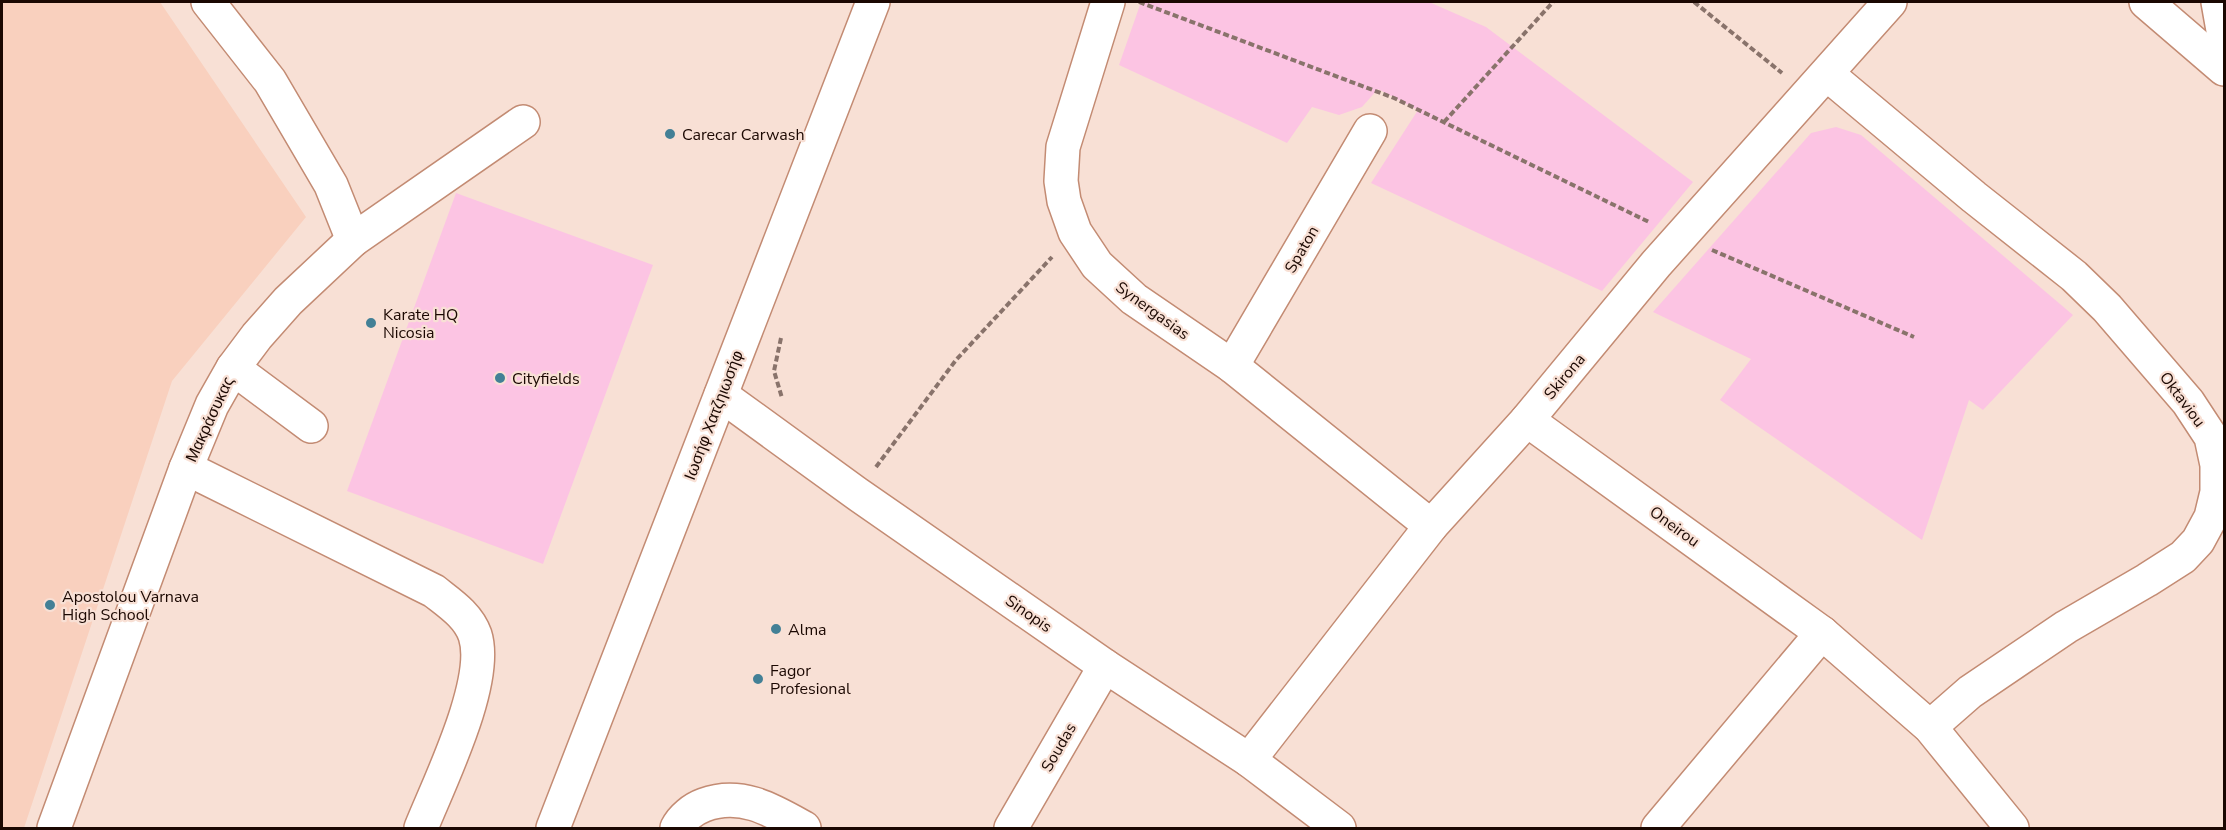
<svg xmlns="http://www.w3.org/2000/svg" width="2226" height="830" font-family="'Nunito Sans',sans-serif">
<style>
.built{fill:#f9d0be}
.green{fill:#fcc4e3}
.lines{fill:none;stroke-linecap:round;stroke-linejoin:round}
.minor-casing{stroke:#c38b73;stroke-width:36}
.major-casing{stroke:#c38b73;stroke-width:36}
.path{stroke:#89736b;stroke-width:4;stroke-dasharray:6 3;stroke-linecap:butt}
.minor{stroke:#fff;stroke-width:33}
.major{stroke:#fff;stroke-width:33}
.poi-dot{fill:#438096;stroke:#f8e0d5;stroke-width:2}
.labels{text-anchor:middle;stroke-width:4.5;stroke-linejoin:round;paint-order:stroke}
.poi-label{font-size:16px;fill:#1b0802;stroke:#f8e0d5;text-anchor:start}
.street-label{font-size:16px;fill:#1b0802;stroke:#f8e0d5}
</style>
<rect width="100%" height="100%" fill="#f8e0d5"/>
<path class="built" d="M 2,2 L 160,2 L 306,217 L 172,381 L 24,828 L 2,828 Z"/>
<g class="green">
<path d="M 1141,2 L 1429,2 L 1486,27 L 1693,182 L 1602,291 L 1371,183 L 1418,110 L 1378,89 L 1362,107 L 1339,115 L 1312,107 L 1287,143 L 1119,65 Z"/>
<path d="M 1836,127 L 1861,135 L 2073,315 L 1983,410 L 1969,400 L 1922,540 L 1720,400 L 1751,359 L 1653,312 L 1811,133 Z"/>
<path d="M 456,193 L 653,265 L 543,564 L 347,491 Z"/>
</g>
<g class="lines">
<defs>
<g id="minor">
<path d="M 208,2 L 270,81 L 331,185 L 353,240"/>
<path d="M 1108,2 L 1063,147 L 1061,181 L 1064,201 L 1075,232 L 1097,265 L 1134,299 L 1232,366 L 1431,526"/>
<path d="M 2146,2 L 2224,69"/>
<path d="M 2218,2 L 2224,36"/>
<path d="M 1827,74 L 1974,197 L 2074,276 L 2107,308 L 2188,402 L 2211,437 L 2217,465 L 2217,492 L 2211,517 L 2198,541 L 2183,557 L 2147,580 L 2066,627 L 1970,692 L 1930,727"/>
<path d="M 1232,366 L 1370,131"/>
<path d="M 233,368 L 311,426"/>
<path d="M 721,395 L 856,493 L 1105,666 L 1249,760 L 1339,828"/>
<path d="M 1527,420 L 1822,633 L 1930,727 L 2012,828"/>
<path d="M 186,468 L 434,591 C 449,603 468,615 475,635 C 490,681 439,783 421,828"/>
<path d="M 1249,760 L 1431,526 L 1527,420 L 1656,264 L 1890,2"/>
<path d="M 54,828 L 186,468 L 212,405 L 233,368 L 257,336 L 288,301 L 353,240 L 523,122"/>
<path d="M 677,828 C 682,818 693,809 704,805 C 741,791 772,810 804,828"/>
<path d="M 1011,828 L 1105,666"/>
<path d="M 1658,828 L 1822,633"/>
</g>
<path id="major" d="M 553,828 L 873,2"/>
</defs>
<use href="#minor" class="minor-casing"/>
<use href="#major" class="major-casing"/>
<g class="path">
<path d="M 1139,2 L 1394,98 L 1649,222"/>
<path d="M 1694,2 L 1782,73"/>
<path d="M 1444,122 L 1553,2"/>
<path d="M 1712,250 L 1914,337"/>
<path d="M 781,338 L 774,371 L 782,398"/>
<path d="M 876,467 L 956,360 L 1052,257"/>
</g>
<use href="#minor" class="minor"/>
<use href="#major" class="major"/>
</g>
<g class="poi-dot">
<circle cx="670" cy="134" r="6"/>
<circle cx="371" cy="323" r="6"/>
<circle cx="500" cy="378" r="6"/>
<circle cx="50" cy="605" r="6"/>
<circle cx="776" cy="629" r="6"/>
<circle cx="758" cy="679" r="6"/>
</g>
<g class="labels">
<g class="poi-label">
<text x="682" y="140">Carecar Carwash</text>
<text x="383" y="320">Karate HQ<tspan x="383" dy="18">Nicosia</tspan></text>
<text x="512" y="384">Cityfields</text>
<text x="62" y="602">Apostolou Varnava<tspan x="62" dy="18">High School</tspan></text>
<text x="788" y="635">Alma</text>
<text x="770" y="676">Fagor<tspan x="770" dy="18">Profesional</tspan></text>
</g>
<g class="street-label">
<text transform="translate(1301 249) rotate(-60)" y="6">Spaton</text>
<text transform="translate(1153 310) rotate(36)" y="6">Synergasias</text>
<text transform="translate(1564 376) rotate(-50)" y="6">Skirona</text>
<text transform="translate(2183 399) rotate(53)" y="6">Oktaviou</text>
<text transform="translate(713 415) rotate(-69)" y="6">Ιωσήφ Χατζηιωσήφ</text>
<text transform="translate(209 419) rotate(-65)" y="6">Μακράσυκας</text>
<text transform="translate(1675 526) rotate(36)" y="6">Oneirou</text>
<text transform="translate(1029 613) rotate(35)" y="6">Sinopis</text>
<text transform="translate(1058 747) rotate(-60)" y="6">Soudas</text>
</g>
</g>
<rect width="2226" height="830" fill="none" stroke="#1b0802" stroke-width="6"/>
</svg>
